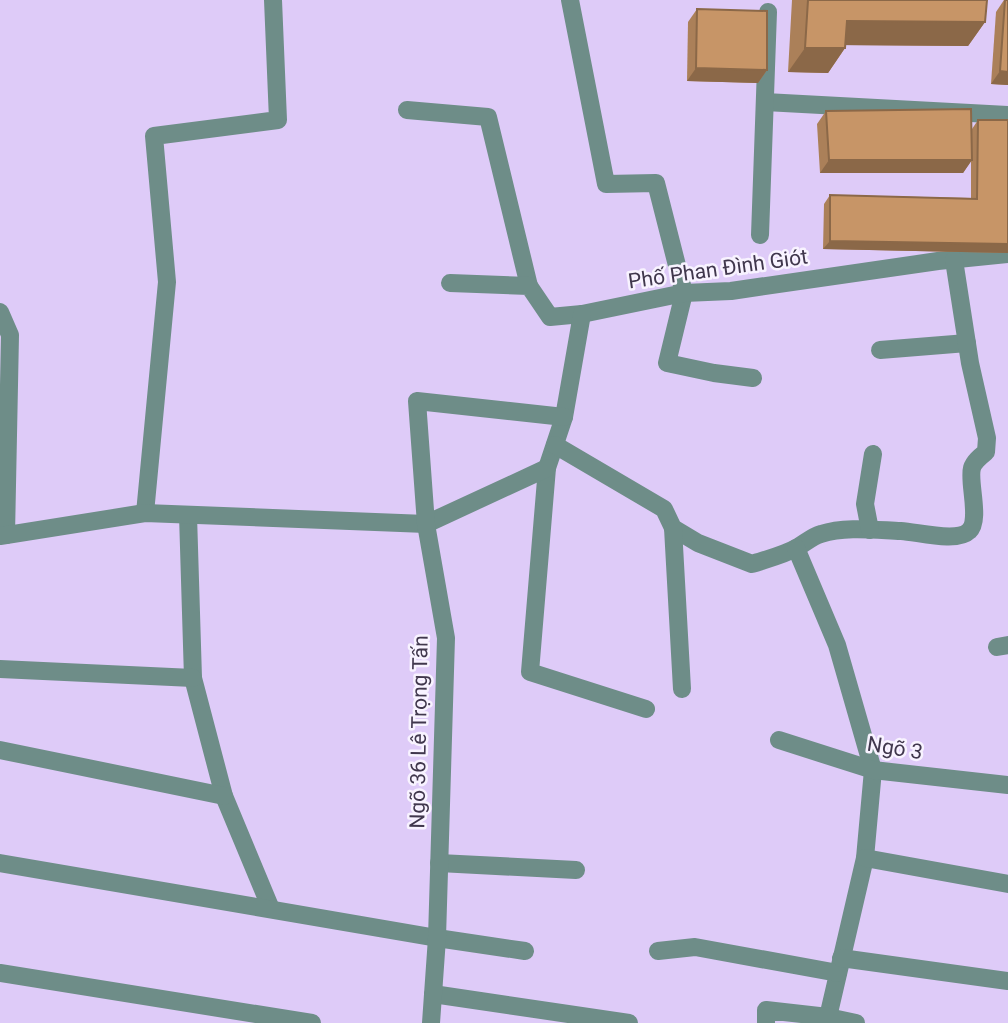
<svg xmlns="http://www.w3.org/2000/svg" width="1008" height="1023" font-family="Roboto,sans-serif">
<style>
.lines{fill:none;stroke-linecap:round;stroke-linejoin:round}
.minor{stroke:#6e8d88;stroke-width:18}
.wall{fill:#ab8059}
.shaded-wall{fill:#8b6848}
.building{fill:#c79567;stroke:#8b6848;stroke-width:2}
.labels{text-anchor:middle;stroke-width:5;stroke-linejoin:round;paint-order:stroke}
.street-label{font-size:21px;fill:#40374d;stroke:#f8f3ff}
</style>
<rect width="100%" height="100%" fill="#decbf8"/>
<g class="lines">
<g class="minor">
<path d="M 570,0 L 606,184 L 656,183 L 684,293 L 667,363 L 714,373 L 753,378"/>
<path d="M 765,102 L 1008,115"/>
<path d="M 407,110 L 488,117 L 529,286"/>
<path d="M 760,235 L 768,12"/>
<path d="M 450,283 L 529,286 L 550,317 L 582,314 L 684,293 L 731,291 L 938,261 L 1008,254"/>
<path d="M 0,312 L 10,335 L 6,535"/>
<path d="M 582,314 L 564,417 L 547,468 L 530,672 L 646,709"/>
<path d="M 880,350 L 967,343"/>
<path d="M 555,445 L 664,509 L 673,528 L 698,543 L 752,564 C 767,559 784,555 798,547 C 805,543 813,536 821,534 C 845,526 876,530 901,531 C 918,532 957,543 969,531 C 981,520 968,482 972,468 C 974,461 981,456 986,452 L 987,438 L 970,363 L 954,260"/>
<path d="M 145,513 L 167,282 L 154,136 L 278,120 L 273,0"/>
<path d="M 188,515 L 193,678 L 224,796 L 271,909"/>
<path d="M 673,528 L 682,689"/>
<path d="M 870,530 L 865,504 L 873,454"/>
<path d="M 0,536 L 145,513 L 426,524 L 547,468"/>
<path d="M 796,548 L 837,645 L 873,770 L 865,858 L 828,1017"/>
<path d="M 997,647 L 1008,645"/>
<path d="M 0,669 L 193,678"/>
<path d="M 779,740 L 873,770 L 1008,785"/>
<path d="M 0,750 L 224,796"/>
<path d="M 865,858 L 1008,884"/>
<path d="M 0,863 L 437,938 L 525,951"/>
<path d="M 439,863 L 576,870"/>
<path d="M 658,951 L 695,947 L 838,973"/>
<path d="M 841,958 L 1008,981"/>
<path d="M 0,973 L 312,1023"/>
<path d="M 433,994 L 629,1023"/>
<path d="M 431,1023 L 437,938 L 446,638 L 426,524 L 417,401 L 564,417"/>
<path d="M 766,1023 L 766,1010 L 828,1017 L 856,1023"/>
</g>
</g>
<g class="wall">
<path d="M 792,0 L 987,0 L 985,22 L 968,46 L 845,45 L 845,48 L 828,73 L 788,72 Z"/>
<path d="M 1004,0 L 1008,85 L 991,84 L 996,12 Z"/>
<path d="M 697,9 L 767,70 L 758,83 L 687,81 L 688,22 Z"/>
<path d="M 826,111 L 972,129 L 978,120 L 1008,253 L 823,249 L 824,204 L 830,195 L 971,198 L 971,161 L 963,173 L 820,173 L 817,124 Z"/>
</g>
<g class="shaded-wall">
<path d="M 847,21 L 985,22 L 968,46 L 830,45 Z"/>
<path d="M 805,48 L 845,48 L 828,73 L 788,72 Z"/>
<path d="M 696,68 L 767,70 L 758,83 L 687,81 Z"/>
<path d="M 1000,71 L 1008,72 L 1008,85 L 991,84 Z"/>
<path d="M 829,160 L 972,160 L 963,173 L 820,173 Z"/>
<path d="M 830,241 L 1008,244 L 1008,253 L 823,249 Z"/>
</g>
<g class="building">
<path d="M 808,0 L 987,0 L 985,22 L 847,21 L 845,48 L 805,48 Z"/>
<path d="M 1005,0 L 1008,0 L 1008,72 L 1000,71 Z"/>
<path d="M 697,9 L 767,11 L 767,70 L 696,68 Z"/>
<path d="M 971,109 L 972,160 L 829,160 L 826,111 Z"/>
<path d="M 978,120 L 1008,120 L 1008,244 L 830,241 L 830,195 L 977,199 Z"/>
</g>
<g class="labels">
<g class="street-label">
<text transform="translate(718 269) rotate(-8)" y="7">Phố Phan Đình Giót</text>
<text transform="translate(419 732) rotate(-89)" y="7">Ngõ 36 Lê Trọng Tấn</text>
<text transform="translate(895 748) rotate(9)" y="7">Ngõ 3</text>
</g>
</g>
</svg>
